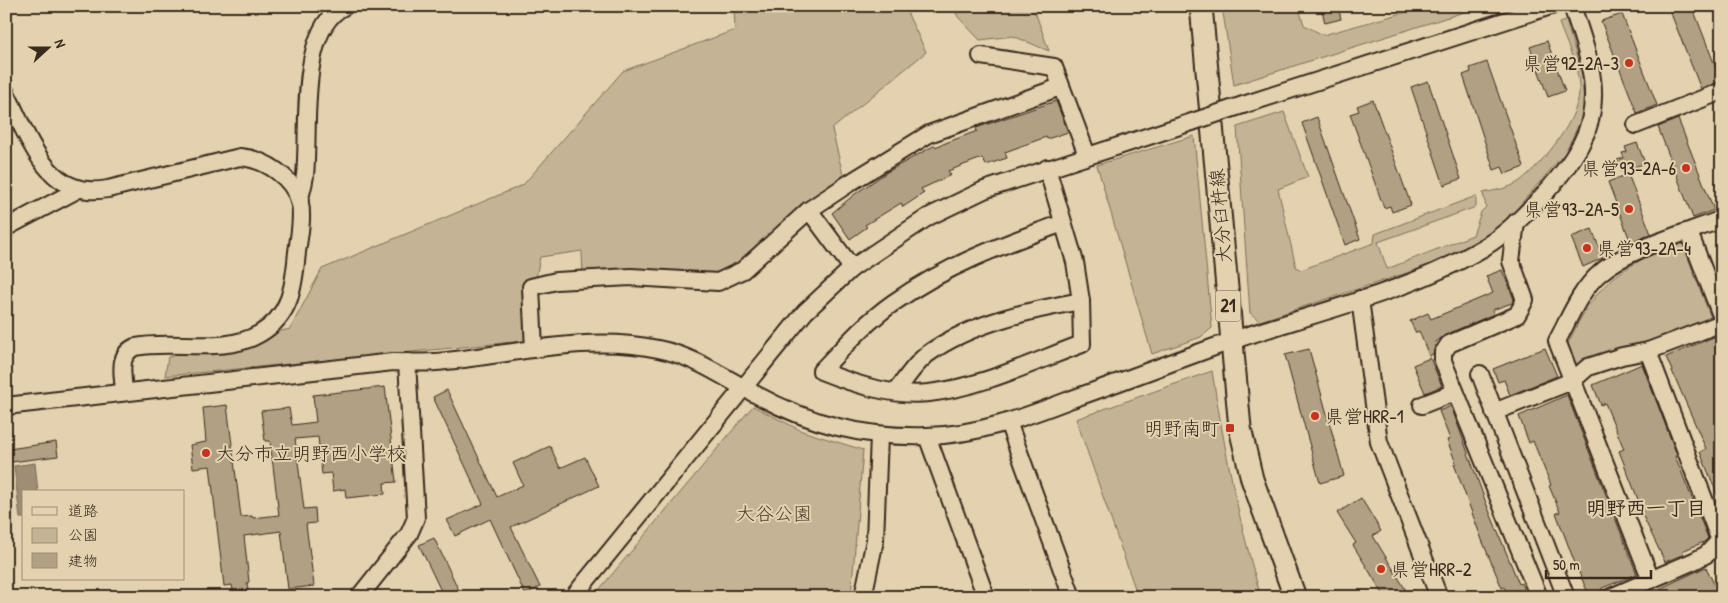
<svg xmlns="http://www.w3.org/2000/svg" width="1728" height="603" font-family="'Patrick Hand','Klee One',sans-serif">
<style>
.green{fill:#c5b395;stroke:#806e5a}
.water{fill:#9f8d74;stroke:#776552}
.building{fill:#b2a084;stroke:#3b2a1e}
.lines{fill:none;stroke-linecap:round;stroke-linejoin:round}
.minor-casing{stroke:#3b2a1e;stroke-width:20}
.major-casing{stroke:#3b2a1e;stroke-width:25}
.minor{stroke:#e4d1af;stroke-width:16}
.major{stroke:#e4d1af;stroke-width:21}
.minor-bridge-casing{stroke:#3b2a1e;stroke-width:20;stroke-linecap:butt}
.minor-bridge{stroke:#e4d1af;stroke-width:16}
.poi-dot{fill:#c8321e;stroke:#e4d1af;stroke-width:2}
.labels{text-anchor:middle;stroke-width:4;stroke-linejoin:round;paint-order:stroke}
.shield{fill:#e4d1af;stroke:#6e5c4a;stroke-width:1}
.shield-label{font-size:18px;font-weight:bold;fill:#3b2a1e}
.poi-label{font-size:19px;fill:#3b2a1e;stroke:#e4d1af;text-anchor:end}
.street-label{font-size:19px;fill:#3b2a1e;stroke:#e4d1af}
.park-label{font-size:19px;fill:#503f30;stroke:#e4d1af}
.neighbourhood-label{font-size:20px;font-weight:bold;fill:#3b2a1e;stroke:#e4d1af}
</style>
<rect width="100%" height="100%" fill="#e4d1af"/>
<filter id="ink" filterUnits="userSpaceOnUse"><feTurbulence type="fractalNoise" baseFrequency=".02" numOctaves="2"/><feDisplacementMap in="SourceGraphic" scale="10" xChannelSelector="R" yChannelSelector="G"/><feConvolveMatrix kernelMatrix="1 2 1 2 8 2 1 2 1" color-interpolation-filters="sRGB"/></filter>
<g filter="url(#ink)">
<g class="green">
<path d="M 734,6 L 904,6 L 926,52 L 832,129 L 843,175 L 754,252 L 718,279 L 583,277 L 582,251 L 540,257 L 524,341 L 165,376 L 168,357 L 290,329 L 322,269 L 523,185 L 623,71 L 735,30 Z"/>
<path d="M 953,6 L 1033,6 L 1049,51 L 1013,36 L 980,40 L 958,17 Z"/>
<path d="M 1222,6 L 1298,6 L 1304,25 L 1323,35 L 1428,6 L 1483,6 L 1234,85 Z"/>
<path d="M 1566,21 L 1582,74 L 1584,106 L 1580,122 L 1565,153 L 1506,221 L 1485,238 L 1443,261 L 1260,321 L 1250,313 L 1237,127 L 1284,112 L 1308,177 L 1278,189 L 1296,267 L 1301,270 L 1374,243 L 1375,234 L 1476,196 L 1476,207 L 1378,242 L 1387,269 L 1473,235 L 1481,212 L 1486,207 L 1483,193 C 1495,190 1509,189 1520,181 C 1543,163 1582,117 1579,86 C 1578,65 1566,43 1559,23 Z"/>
<path d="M 1194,136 L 1212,328 L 1201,337 L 1152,354 L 1097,165 Z"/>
<path d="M 1682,242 L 1711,318 L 1583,368 L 1574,368 L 1565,350 C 1596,282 1614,270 1682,242 Z"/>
<path d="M 1212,371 C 1224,447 1239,523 1261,597 L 1138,597 L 1076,419 Z"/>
<path d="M 753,406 L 802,431 L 863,450 L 851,597 L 593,597 Z"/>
</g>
<path class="water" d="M 35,463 L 38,492 L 24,492 L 24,518 L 20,518 L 14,466 Z"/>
<g class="building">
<path d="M 1321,6 L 1338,6 L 1341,19 L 1325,23 Z"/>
<path d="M 1668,6 L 1692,6 L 1721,81 L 1701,89 Z"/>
<path d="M 1622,14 L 1657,105 L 1637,113 L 1601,21 Z"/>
<path d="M 1547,41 L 1565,91 L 1548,97 L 1530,47 Z"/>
<path d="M 1487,62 L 1524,167 L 1505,174 L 1502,167 L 1494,170 L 1463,75 L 1471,72 L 1470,68 Z"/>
<path d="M 1428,81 L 1461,179 L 1444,185 L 1411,87 Z"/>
<path d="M 1373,100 L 1411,205 L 1392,212 L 1390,206 L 1384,208 L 1350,114 L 1359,111 L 1357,106 Z"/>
<path d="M 1056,101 L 1068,132 L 1047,139 L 1046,137 L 1005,152 L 1007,158 L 986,165 L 982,158 L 948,171 L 951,175 L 921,189 L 924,193 L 903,207 L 901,203 L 865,225 L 867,227 L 850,239 L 832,213 L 855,194 L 887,172 L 935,145 L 935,147 L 977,131 L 976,128 Z"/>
<path d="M 1317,117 L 1360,239 L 1345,245 L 1302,123 Z"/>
<path d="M 1678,119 L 1714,210 L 1693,218 L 1658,127 Z"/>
<path d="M 1637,143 L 1645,163 L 1622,172 L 1617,160 L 1624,158 L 1622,153 L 1627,152 L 1625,147 Z"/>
<path d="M 1628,174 L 1651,234 L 1631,243 L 1608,182 Z"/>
<path d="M 1592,229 L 1603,258 L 1583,267 L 1571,237 Z"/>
<path d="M 1502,270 L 1514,299 L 1512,303 L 1492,310 L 1494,314 L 1445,335 L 1436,342 L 1433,354 L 1429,356 L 1419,331 L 1416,333 L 1410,321 L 1428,313 L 1431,319 L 1493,293 L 1486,276 Z"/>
<path d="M 1716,336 L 1722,349 L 1721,504 L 1700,452 L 1706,449 L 1666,357 Z"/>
<path d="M 1545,348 L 1557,376 L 1510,395 L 1504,380 L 1498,382 L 1493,369 Z"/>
<path d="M 1309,349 L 1344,476 L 1320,483 L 1285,355 Z"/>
<path d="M 1430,358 L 1442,386 L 1425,393 L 1413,365 Z"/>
<path d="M 1642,364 L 1677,455 L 1675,456 L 1708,538 L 1704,542 L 1682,551 L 1684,554 L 1665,562 L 1639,508 L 1641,507 L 1619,451 L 1624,449 L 1605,403 L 1601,405 L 1593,385 Z"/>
<path d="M 385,387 L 396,482 L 384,483 L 385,494 L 346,498 L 345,489 L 333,491 L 331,473 L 322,474 L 318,437 L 295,439 L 304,509 L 315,508 L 316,523 L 306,524 L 314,586 L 288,589 L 281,531 L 244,536 L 249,582 L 247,583 L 248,590 L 233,591 L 232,585 L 224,586 L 210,466 L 193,468 L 190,445 L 206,442 L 203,408 L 227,405 L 241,517 L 252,516 L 253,518 L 279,515 L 270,441 L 265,441 L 261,411 L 289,408 L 292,425 L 316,422 L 313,395 Z"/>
<path d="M 447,390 L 497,497 L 523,485 L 513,463 L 550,446 L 560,468 L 585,457 L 599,486 L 511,527 L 540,587 L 525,594 L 490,519 L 455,536 L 447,520 L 483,504 L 433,397 Z"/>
<path d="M 1567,395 L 1637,574 L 1602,588 L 1601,595 L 1597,597 L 1590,597 L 1576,566 L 1556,513 L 1560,512 L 1549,486 L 1551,485 L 1533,441 L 1529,443 L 1519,416 Z"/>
<path d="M 1451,406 L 1486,503 L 1519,584 L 1521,583 L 1527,597 L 1509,597 L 1504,587 L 1502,588 L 1482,540 L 1454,464 L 1456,463 L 1447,440 L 1450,439 L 1439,411 Z"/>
<path d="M 56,442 L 58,456 L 11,462 L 9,449 Z"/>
<path d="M 1361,498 L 1381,531 L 1373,536 L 1410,597 L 1385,597 L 1353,545 L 1356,543 L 1337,513 Z"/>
<path d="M 434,538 L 462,597 L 444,597 L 419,545 Z"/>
<path d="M 1706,567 L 1720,597 L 1665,597 L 1661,588 Z"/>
</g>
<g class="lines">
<defs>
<g id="minor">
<path d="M 981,56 L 1054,67 L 1087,155"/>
<path d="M 6,93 C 24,127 42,187 88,190 C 95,191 102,190 108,189 L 240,157 C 265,159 293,177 300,203 C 303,219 299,237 297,252 C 294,286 291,316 259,334 C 223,355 174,339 135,347 C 117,355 123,375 124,391"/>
<path d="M 1243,105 L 1551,6"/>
<path d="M 1636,125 L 1722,91"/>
<path d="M 1047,168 L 1075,262 L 1081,301 L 1082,344 C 1033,362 982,387 929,393 C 893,397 854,384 821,371 C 844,347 866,322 893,303 C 945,266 1004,244 1063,223"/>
<path d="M 299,202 C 301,193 304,184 305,175 C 310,132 297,28 345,6"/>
<path d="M 1516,222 L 1511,261 L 1525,300 L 1517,315 L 1449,344 L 1443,353 L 1443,361 L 1539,597"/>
<path d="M 6,224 L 7,227 L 79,189"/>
<path d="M 1689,232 L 1722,318"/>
<path d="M 852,268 L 809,210 L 851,182 L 929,134 L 1060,87"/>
<path d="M 1360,299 L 1379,442 L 1439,597"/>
<path d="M 534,349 L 531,287 L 556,281 L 631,277 L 718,282 L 743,270 L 809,210"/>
<path d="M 1648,351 L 1720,541"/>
<path d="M 1480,374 L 1566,597"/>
<path d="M 896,391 C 906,379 916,362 929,353 C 971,323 1031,310 1081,301"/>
<path d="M 1422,405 L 1455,392"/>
<path d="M 6,406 L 393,362 C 407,362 422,363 436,362 C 509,356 584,333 658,349 C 694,356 723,377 755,394 C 810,424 864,438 927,436 C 978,435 1025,417 1072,399 C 1126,380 1180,359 1234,340 C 1316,312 1408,292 1483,248 C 1515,229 1564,177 1581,144 C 1606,98 1587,52 1572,6"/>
<path d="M 1494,412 L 1572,381 L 1588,367 L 1622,356 L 1648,351 L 1722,323"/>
<path d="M 1008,422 L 1072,597"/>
<path d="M 927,436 L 986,597"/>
<path d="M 1651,580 L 1557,341 C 1569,319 1580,290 1600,273 C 1627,249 1687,233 1722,219"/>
<path d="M 359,597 L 409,534 L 416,518 L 407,362"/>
<path d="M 573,597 L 805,312 L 852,268 L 928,217 L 984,190 L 1192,122"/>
<path d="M 863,597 L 875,540 L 879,436"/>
<path d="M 1611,597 L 1694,561 L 1707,554 L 1722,538"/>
</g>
<path id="major" d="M 1201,6 L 1240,428 L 1252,479 L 1295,597"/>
</defs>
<use href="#minor" class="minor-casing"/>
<use href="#major" class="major-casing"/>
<use href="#minor" class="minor"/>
<use href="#major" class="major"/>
<defs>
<path id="minor-bridge" d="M 1192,122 L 1243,105"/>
</defs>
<use href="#minor-bridge" class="minor-bridge-casing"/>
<use href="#minor-bridge" class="minor-bridge"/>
</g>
</g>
<g class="poi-dot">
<circle cx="1629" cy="63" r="5"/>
<circle cx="1686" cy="168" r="5"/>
<circle cx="1629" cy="209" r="5"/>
<circle cx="1587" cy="248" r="5"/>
<circle cx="1315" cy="416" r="5"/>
<rect x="1225" y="423" width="10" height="10" rx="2.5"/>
<circle cx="206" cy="453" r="5"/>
<circle cx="1381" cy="569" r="5"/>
</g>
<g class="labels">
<rect class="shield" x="1215.5" y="290.5" width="25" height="31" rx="4"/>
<g class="shield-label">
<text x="1228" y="312">21</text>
</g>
<g class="poi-label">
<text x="1619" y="70">県営92-2A-3</text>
<text x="1676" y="175">県営93-2A-6</text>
<text x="1619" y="216">県営93-2A-5</text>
<text x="1597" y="255" text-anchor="start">県営93-2A-4</text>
<text x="1325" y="423" text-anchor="start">県営HRR-1</text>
<text x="1220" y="435">明野南町</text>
<text x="216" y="460" text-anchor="start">大分市立明野西小学校</text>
<text x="1391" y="576" text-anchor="start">県営HRR-2</text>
</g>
<g class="street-label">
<text transform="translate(1220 216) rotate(-95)" y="7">大分臼杵線</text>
</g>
<g class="park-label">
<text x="774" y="520">大谷公園</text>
</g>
<g class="neighbourhood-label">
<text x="1646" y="515">明野西一丁目</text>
</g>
</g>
<rect width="1728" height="603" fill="none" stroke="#e4d1af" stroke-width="25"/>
<rect x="12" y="12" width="1703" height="578" fill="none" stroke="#3b2a1e" stroke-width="2" filter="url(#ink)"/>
<rect x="22" y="490" width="162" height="90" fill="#e4d1af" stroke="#a08e75"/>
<rect x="32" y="507" width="25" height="8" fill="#e4d1af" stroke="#a08e75"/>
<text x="68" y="516" font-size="15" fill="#3b2a1e">道路</text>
<rect x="32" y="528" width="25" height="15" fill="#c5b395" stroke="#a08e75"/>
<text x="68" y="540" font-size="15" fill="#3b2a1e">公園</text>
<rect x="32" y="553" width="25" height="15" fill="#b2a084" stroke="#a08e75"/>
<text x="68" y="566" font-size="15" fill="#3b2a1e">建物</text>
<g transform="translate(48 48) rotate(69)" stroke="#e4d1af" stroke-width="4" paint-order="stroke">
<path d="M0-4L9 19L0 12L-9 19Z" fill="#3b2a1e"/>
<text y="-8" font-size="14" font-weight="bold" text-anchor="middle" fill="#3b2a1e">N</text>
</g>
<path d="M1546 570v8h105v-8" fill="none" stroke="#3b2a1e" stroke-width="2.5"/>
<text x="1553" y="570" font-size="15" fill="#3b2a1e" stroke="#e4d1af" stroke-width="4" paint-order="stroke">50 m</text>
</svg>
